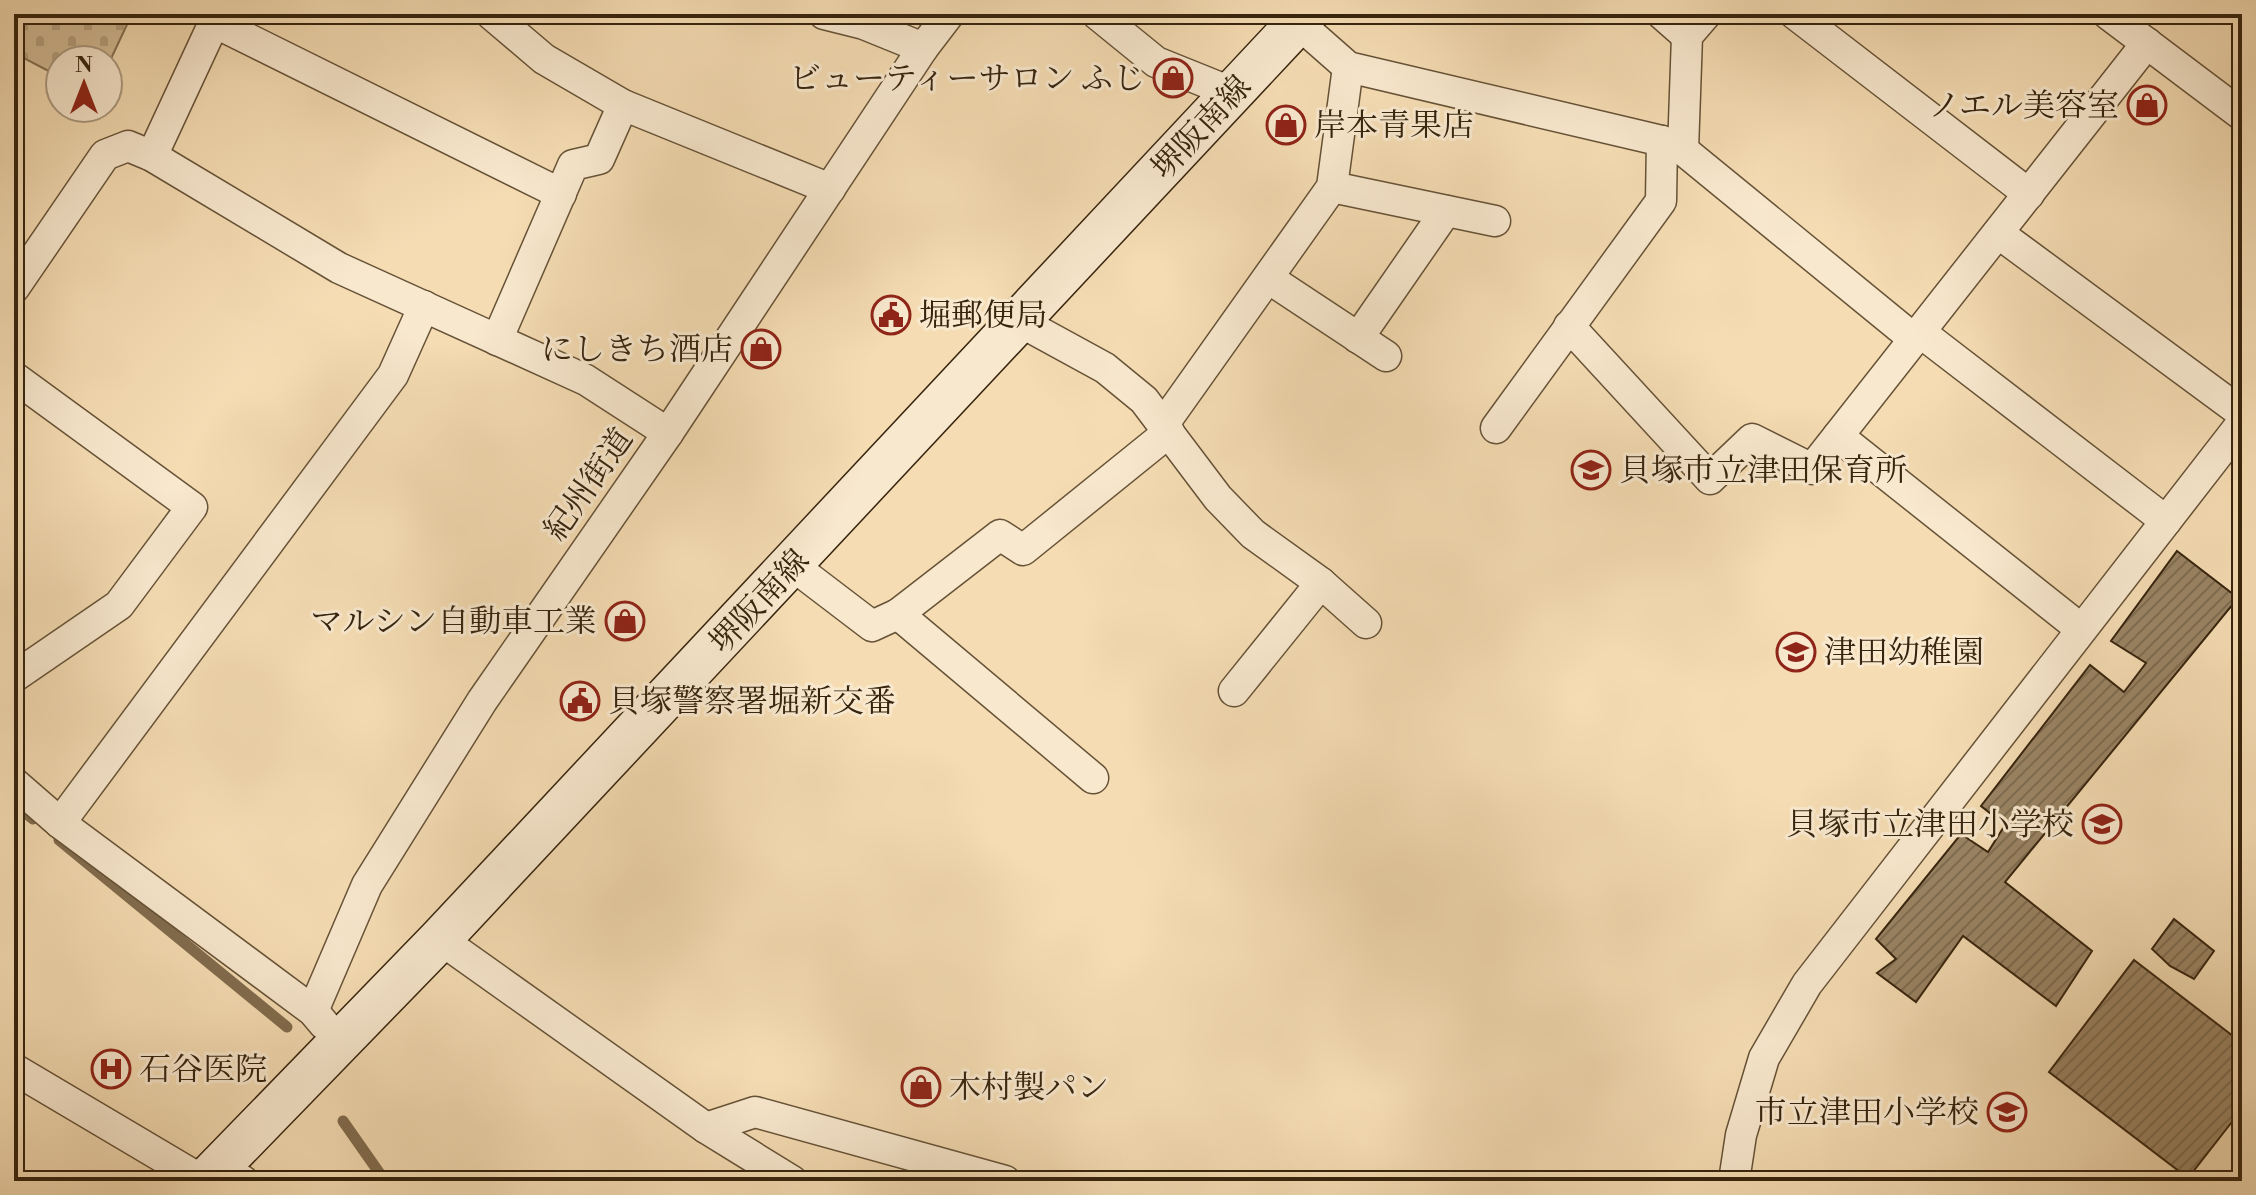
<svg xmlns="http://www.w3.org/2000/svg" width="2256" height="1195" font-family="'Libre Bodoni','Noto Serif JP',serif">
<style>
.cemetery{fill:url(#cemetery-stones);stroke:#867052;stroke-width:2}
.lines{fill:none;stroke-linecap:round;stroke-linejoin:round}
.stream{stroke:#826d4f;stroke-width:11}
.building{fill:url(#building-hatch);stroke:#37240e;stroke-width:2}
.street-casing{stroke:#665237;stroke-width:33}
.secondary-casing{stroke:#37240e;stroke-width:45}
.street{stroke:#f8e8ce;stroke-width:30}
.secondary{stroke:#f8e8ce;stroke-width:42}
.labels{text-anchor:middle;stroke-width:6;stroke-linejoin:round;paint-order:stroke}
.poi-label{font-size:32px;fill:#37240e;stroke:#f8e8ce;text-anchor:start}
.street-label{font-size:32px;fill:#37240e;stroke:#f8e8ce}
</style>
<defs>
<pattern id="cemetery-stones" width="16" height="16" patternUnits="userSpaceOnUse" patternTransform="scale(2)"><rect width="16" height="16" fill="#d5bd97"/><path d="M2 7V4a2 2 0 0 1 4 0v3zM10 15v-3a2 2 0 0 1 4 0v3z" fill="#b7a281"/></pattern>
<pattern id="building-hatch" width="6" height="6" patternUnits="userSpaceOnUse" patternTransform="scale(2)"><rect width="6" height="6" fill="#9a8464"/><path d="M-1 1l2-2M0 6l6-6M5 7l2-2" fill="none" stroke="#7e6c51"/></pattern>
</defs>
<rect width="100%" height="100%" fill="#f5dcb3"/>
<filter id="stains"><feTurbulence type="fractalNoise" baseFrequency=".0025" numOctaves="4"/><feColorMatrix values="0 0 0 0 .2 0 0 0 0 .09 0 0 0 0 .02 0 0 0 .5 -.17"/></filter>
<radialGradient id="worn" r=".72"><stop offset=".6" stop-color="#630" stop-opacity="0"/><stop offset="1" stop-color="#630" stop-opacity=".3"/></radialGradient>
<path class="cemetery" d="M 14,14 L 132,14 L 108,65 L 108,60 L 60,60 L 60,77 L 14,53 Z"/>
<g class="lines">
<g class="stream">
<path d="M 14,803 L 33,819"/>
<path d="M 59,840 L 287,1027"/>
<path d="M 343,1121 L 385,1181"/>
</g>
</g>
<g class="building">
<path d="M 2177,551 L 2238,598 L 2005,882 L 2092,951 L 2056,1006 L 1963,936 L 1916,1002 L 1877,973 L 1896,959 L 1876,939 L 1961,834 L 1988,852 L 2005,825 L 1981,806 L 2090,665 L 2124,692 L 2146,663 L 2111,641 Z"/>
<path d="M 2174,919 L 2214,951 L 2194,979 L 2170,966 L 2152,949 Z"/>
<path d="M 2134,960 L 2242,1043 L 2242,1109 L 2188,1178 L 2049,1072 Z"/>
</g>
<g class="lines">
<defs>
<g id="street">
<path d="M 491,14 L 544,59 L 623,105 L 830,189"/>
<path d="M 824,14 L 864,24 L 923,48"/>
<path d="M 1097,14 L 1156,62 L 1233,93"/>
<path d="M 1662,14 L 1687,36"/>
<path d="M 1795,14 L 2029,194"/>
<path d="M 2108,14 L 2242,115"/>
<path d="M 214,22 L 561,194"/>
<path d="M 1298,23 L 1348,67 L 1662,141 L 1683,150 L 1914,339"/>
<path d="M 1683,150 L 1687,36 L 1706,14"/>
<path d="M 152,156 L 218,14"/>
<path d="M 1332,187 L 1495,221"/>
<path d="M 1998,233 L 2242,413"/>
<path d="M 1268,278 L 1386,356"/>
<path d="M 14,288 L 105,155 L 128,146 L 152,156 L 339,268 L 586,380 L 668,433"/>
<path d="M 1019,321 L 1105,368 L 1144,400 L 1218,498 L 1253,534 L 1321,583 L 1366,623"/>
<path d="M 1569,326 L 1710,479 L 1752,439 L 1812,469 L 2147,43"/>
<path d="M 1920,332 L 2166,521"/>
<path d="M 1358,338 L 1446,211"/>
<path d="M 497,340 L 573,165 L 599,159 L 623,105"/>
<path d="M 14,377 L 192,507 L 119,605 L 14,677"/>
<path d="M 1163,425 L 1332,187 L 1348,67"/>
<path d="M 1496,428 L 1661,201 L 1662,141"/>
<path d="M 1838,436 L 2081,629"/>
<path d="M 792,565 L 872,626 L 898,614 L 1000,535 L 1023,550 L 1169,432"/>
<path d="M 898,614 L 1093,778"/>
<path d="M 1234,691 L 1321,583"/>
<path d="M 14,783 L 60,823 L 313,1011 L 324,1024"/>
<path d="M 60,823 L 393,375 L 424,306"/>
<path d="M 440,939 L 706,1128 L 792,1181"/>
<path d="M 313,1011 L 367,885 L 482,701 L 668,433 L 923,48 L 949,14"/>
<path d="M 14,1069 L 203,1181"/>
<path d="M 706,1128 L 755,1112 L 1005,1181"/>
<path d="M 217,1167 L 243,1181"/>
<path d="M 1734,1181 L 1741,1135 L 1764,1058 L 1807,984 L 2242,423"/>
</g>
<path id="secondary" d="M 205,1181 L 440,939 L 1306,14"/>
</defs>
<use href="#street" class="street-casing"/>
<use href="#secondary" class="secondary-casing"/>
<use href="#street" class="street"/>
<use href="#secondary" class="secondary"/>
</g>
<defs>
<symbol id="shop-ring" viewBox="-11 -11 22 22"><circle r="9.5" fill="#f8e8ce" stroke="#8f2418" stroke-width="1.5"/><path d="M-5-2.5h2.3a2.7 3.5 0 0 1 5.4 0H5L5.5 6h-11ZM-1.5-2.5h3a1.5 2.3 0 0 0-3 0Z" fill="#8f2418"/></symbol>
<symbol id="civic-ring" viewBox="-11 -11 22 22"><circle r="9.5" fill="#f8e8ce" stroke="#8f2418" stroke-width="1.5"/><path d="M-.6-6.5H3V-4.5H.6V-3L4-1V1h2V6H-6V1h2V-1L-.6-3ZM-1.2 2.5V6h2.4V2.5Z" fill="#8f2418"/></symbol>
<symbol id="school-ring" viewBox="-11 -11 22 22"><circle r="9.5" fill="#f8e8ce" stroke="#8f2418" stroke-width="1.5"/><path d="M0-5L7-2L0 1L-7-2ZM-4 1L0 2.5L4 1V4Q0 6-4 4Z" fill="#8f2418"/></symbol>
<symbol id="university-ring" viewBox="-11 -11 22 22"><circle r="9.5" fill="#f8e8ce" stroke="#8f2418" stroke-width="1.5"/><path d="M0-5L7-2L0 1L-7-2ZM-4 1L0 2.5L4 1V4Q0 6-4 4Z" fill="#8f2418"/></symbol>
<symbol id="hospital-ring" viewBox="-11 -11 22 22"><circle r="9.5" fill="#f8e8ce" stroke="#8f2418" stroke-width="1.5"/><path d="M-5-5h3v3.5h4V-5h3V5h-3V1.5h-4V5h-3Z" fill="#8f2418"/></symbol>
</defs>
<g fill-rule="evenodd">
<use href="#shop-ring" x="1151" y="56" width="44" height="44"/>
<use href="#shop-ring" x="2125" y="83" width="44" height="44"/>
<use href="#shop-ring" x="1264" y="103" width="44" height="44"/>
<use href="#civic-ring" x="869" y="293" width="44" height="44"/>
<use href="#shop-ring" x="739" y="327" width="44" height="44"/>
<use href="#school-ring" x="1569" y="448" width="44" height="44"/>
<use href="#shop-ring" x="603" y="599" width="44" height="44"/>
<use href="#school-ring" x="1774" y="630" width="44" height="44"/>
<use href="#civic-ring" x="558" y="679" width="44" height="44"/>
<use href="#university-ring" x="2080" y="802" width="44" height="44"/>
<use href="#hospital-ring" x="89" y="1047" width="44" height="44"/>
<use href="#shop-ring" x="899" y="1065" width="44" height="44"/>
<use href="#school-ring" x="1985" y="1090" width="44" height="44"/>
</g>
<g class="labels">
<g class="poi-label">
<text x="1145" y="89" text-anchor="end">ビューティーサロン ふじ</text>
<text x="2119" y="116" text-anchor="end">ノエル美容室</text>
<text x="1314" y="136">岸本青果店</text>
<text x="919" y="326">堀郵便局</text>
<text x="733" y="360" text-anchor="end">にしきち酒店</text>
<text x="1619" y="481">貝塚市立津田保育所</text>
<text x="597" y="632" text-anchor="end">マルシン自動車工業</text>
<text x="1824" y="663">津田幼稚園</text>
<text x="608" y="712">貝塚警察署堀新交番</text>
<text x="2074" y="835" text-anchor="end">貝塚市立津田小学校</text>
<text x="139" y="1080">石谷医院</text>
<text x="949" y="1098">木村製パン</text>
<text x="1979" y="1123" text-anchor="end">市立津田小学校</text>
</g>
<g class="street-label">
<text transform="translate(1201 127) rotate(-47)" y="11">堺阪南線</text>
<text transform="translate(588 484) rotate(-55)" y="11">紀州街道</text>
<text transform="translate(759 601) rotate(-47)" y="11">堺阪南線</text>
</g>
</g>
<rect width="2256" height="1195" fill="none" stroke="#f5dcb3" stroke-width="48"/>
<rect x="16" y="16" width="2224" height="1163" fill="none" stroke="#37240e" stroke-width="4"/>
<rect x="24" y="24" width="2208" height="1147" fill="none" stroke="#37240e" stroke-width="2"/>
<g transform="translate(84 84)"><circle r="38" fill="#f8e8ce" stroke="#ab9a81" stroke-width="2"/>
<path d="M0-6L14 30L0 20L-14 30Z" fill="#8f2418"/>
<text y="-12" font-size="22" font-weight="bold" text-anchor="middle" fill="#37240e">N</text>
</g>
<rect width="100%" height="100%" filter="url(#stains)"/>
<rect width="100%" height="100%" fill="url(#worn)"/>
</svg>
